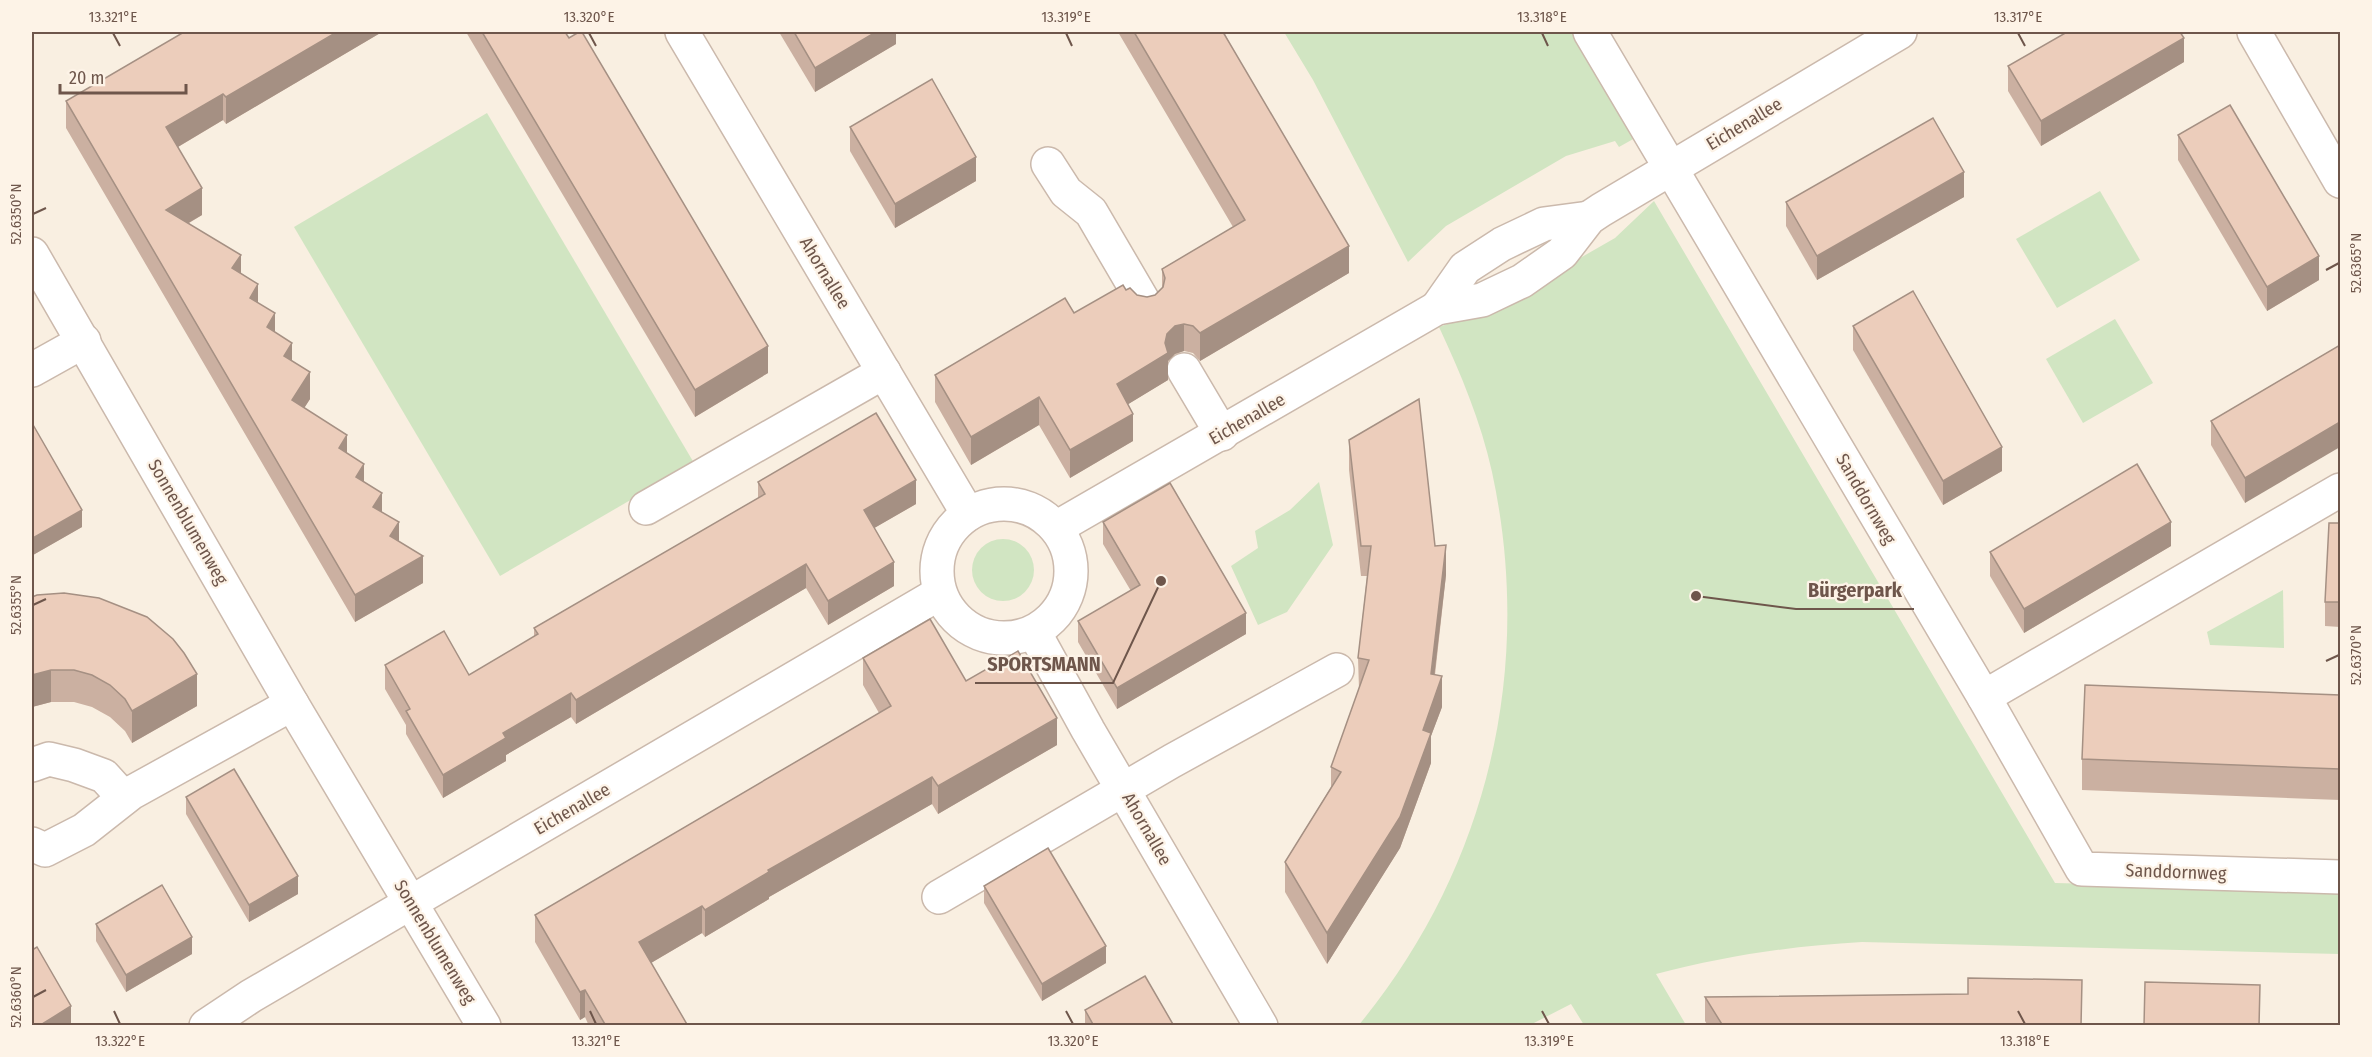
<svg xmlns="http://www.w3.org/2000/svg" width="2372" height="1057" font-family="'Fira Sans Condensed',sans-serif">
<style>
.green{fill:#d1e5c2}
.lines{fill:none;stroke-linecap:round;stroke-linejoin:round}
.minor-casing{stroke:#cbb9ac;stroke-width:36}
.minor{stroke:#fff;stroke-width:33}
.wall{fill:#cbb0a1}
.shaded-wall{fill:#a59083}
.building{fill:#eccdbb;stroke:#a59083;stroke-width:1.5}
.ticks{fill:none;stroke:#6e564b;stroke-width:2}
.labels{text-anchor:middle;stroke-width:4.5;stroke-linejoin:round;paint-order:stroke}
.street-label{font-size:18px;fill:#6e564b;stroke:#fdf3e7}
.leader{fill:none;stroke:#6e564b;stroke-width:2}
.callout-dot{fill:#6e564b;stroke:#fdf3e7;stroke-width:2}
.callout-label{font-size:20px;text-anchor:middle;font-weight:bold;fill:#6e564b;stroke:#fdf3e7;stroke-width:4.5;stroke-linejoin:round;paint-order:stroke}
.neatline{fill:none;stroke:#6e564b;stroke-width:2}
.ticks-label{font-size:15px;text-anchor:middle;fill:#6e564b}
</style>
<rect width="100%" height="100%" fill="#f9efe1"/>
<g class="green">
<path d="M 1284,32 L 1573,32 L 1635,138 L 1619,147 L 1615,141 L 1566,156 L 1446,226 L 1408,262 L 1313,80 Z"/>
<path d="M 487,113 L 694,463 L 500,576 L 294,227 Z"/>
<path d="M 2100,191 L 2140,260 L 2057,308 L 2016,239 Z"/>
<path d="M 1654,201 L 2055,883 L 2340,890 L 2340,954 L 1862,942 C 1790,946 1726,956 1656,974 L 1686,1025 L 1584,1025 L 1571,1004 L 1530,1025 L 1358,1026 C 1487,870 1535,670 1492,472 C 1481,422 1461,374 1439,327 L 1493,308 L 1615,238 Z"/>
<path d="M 2115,319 L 2153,383 L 2083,423 L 2046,359 Z"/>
<path d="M 1319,482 L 1333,545 L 1287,612 L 1258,625 L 1231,566 L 1258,548 L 1255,531 L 1290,510 Z"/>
<circle cx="1003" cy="570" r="31"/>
<path d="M 2283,590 L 2284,648 L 2210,645 L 2207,632 Z"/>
</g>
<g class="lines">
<defs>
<g id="minor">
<path d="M 682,32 L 968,514"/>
<path d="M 1590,32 L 1984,697 L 2082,869 L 2340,877"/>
<path d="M 2254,32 L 2340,181"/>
<path d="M 1048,164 L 1066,192 L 1091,212 L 1146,306"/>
<path d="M 32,254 L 292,704 L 484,1026"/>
<path d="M 1437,308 L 1465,268 L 1502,244 L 1544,224 L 1589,218"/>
<path d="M 32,370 L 84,341"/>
<path d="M 1184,370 L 1222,434"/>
<circle cx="1004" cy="571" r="67"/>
<path d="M 646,508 L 884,372"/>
<path d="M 1056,528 L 1437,308 L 1482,300 L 1522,281 L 1562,253 L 1589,218 L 1601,210 L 1900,32"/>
<path d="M 1034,632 L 1088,730 L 1261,1026"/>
<path d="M 1984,697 L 2340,490"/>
<path d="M 32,765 L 49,759 L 74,765 L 104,776 L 124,798"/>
<path d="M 32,844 L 45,850 L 84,830 L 131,793 L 292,704"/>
<path d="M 939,897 L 1172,761 L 1337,670"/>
<path d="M 206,1026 L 251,996 L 940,593"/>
</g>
</defs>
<use href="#minor" class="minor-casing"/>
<use href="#minor" class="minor"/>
</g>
<g class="wall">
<path d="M 382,32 L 226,124 L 223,120 L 178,147 L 202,215 L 189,223 L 241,274 L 292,361 L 310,399 L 304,408 L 347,453 L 423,583 L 355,622 L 66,128 L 66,101 Z"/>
<path d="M 466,32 L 565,32 L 768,373 L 695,417 Z"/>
<path d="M 779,32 L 896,32 L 896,44 L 815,92 Z"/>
<path d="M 1118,32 L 1224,32 L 1349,273 L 1200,361 L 1193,353 L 1184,351 L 1175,354 L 1168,361 L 1168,380 L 1128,404 L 1133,441 L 1070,478 L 1039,425 L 971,465 L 935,402 L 935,375 L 1126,290 L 1137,295 L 1147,297 L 1155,295 L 1162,288 L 1162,269 L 1233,227 Z"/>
<path d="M 2184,62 L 2041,146 L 2008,91 L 2008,66 Z"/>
<path d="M 850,127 L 976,181 L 895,228 L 850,151 Z"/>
<path d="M 2178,135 L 2319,280 L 2267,311 L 2178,160 Z"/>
<path d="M 1964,197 L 1817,280 L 1786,226 L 1786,202 Z"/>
<path d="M 1853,326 L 2002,471 L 1943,505 L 1853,350 Z"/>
<path d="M 2340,345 L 2245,503 L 2211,445 L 2211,421 Z"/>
<path d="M 32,423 L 82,527 L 33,555 L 32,553 Z"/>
<path d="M 1349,440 L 1435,546 L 1446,575 L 1435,675 L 1442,707 L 1431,736 L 1431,763 L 1400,848 L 1327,964 L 1285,892 L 1285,862 L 1331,787 L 1331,767 L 1359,689 L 1358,658 L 1367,576 L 1361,576 L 1349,470 Z"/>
<path d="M 758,482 L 916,504 L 874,528 L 894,586 L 828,625 L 806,588 L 576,724 L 571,717 L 506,755 L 506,761 L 443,798 L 406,734 L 406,725 L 385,689 L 385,665 L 469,675 L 534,637 L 534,628 L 758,498 Z"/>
<path d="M 1103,522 L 1246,634 L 1117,709 L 1078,642 L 1078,621 L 1131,591 L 1103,544 Z"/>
<path d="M 2340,523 L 2340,627 L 2325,626 L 2325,602 Z"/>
<path d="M 2171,546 L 2024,633 L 1990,576 L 1990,552 Z"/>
<path d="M 32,597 L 197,706 L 132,743 L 125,731 L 110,717 L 92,707 L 74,702 L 51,702 L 32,707 Z"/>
<path d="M 863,658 L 966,681 L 1057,745 L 938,814 L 932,804 L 769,897 L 769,899 L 705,937 L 702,933 L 651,963 L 688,1026 L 589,1026 L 585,1017 L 580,1020 L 535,942 L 535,915 L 879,713 L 863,685 Z"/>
<path d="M 2340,695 L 2340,800 L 2082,790 L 2082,759 Z"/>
<path d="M 186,797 L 298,894 L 249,922 L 186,814 Z"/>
<path d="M 984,886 L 1106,963 L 1042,1001 L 984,903 Z"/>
<path d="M 96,924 L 192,954 L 126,992 L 96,941 Z"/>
<path d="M 1968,994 L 2081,1026 L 1708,1026 L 1705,1021 L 1705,997 Z"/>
<path d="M 1085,1010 L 1174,1026 L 1085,1026 Z"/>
</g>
<g class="shaded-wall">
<path d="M 337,32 L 382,32 L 226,124 L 226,97 Z"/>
<path d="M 876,32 L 896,32 L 896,44 L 815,92 L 815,68 Z"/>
<path d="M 2184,38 L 2184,62 L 2041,146 L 2041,121 Z"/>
<path d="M 223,94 L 223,120 L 166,154 L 166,127 Z"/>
<path d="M 976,157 L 976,181 L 895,228 L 895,204 Z"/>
<path d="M 1964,172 L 1964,197 L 1817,280 L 1817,256 Z"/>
<path d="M 202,188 L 202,215 L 166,236 L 166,210 Z"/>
<path d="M 1349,246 L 1349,273 L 1200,361 L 1200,333 Z"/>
<path d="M 241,255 L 241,282 L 232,268 Z"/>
<path d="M 2319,256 L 2319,280 L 2267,311 L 2267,287 Z"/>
<path d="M 258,284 L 258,311 L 250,298 Z"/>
<path d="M 275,313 L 275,340 L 267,327 Z"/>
<path d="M 1184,324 L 1184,351 L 1175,354 L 1168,361 L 1168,380 L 1117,411 L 1117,384 L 1175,326 Z"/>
<path d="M 292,343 L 292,369 L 284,356 Z"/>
<path d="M 768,346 L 768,373 L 695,417 L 695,390 Z"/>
<path d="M 310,372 L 310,399 L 292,427 L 292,400 Z"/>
<path d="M 1039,397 L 1039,425 L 971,465 L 971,437 Z"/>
<path d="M 1133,414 L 1133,441 L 1070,478 L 1070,450 Z"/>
<path d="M 2340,422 L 2340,447 L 2245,503 L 2245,478 Z"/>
<path d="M 347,435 L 347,462 L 339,448 Z"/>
<path d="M 2002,447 L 2002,471 L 1943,505 L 1943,481 Z"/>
<path d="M 364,464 L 364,491 L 356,477 Z"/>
<path d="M 916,480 L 916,504 L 864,534 L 864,510 Z"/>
<path d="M 382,493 L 382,520 L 373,507 Z"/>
<path d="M 82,510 L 82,527 L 33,555 L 33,538 Z"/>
<path d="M 399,522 L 399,549 L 390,536 Z"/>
<path d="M 2171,522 L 2171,546 L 2024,633 L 2024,609 Z"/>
<path d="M 1446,545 L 1446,575 L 1431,704 L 1431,674 Z"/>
<path d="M 423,556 L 423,583 L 355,622 L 355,595 Z"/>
<path d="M 894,562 L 894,586 L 828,625 L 828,601 Z"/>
<path d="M 806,564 L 806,588 L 576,724 L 576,700 Z"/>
<path d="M 1246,613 L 1246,634 L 1117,709 L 1117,688 Z"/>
<path d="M 51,670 L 51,702 L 32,707 L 32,675 Z"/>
<path d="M 197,674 L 197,706 L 132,743 L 132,711 Z"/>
<path d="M 1442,676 L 1442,707 L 1431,736 L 1431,763 L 1400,848 L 1327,964 L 1327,933 L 1423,730 Z"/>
<path d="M 571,693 L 571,717 L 506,755 L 506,761 L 443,798 L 443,775 L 503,733 Z"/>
<path d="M 1057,718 L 1057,745 L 938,814 L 938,786 Z"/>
<path d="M 932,777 L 932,804 L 769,897 L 769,899 L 705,937 L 705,910 L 768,870 Z"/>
<path d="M 298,876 L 298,894 L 249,922 L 249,905 Z"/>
<path d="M 702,906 L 702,933 L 639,970 L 639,942 Z"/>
<path d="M 192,937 L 192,954 L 126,992 L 126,975 Z"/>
<path d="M 1106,946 L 1106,963 L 1042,1001 L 1042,984 Z"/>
<path d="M 585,990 L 585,1017 L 580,1020 L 580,992 Z"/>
<path d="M 71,1006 L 71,1023 L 67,1026 L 39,1026 Z"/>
</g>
<g class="building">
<path d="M 184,32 L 337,32 L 226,97 L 223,94 L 166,127 L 202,188 L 166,210 L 241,255 L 232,268 L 258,284 L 250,298 L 275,313 L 267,327 L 292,343 L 284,356 L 310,372 L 292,400 L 347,435 L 339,448 L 364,464 L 356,477 L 382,493 L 373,507 L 399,522 L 390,536 L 423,556 L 355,595 L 66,101 Z"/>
<path d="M 482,32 L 565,32 L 569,38 L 579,32 L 582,32 L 768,346 L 695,390 Z"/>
<path d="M 794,32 L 876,32 L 815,68 Z"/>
<path d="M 1134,32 L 1223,32 L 1349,246 L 1200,333 L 1193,326 L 1184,324 L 1175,326 L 1167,334 L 1165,343 L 1168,353 L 1117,384 L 1133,414 L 1070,450 L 1039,397 L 971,437 L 935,375 L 1065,298 L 1074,313 L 1123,285 L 1126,290 L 1130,288 L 1137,295 L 1147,297 L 1155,295 L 1163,287 L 1165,278 L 1162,269 L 1245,220 Z"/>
<path d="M 2067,32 L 2180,32 L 2184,38 L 2041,121 L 2008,66 Z"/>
<path d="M 932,79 L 976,157 L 895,204 L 850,127 Z"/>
<path d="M 2230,105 L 2319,256 L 2267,287 L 2178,135 Z"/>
<path d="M 1933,118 L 1964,172 L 1817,256 L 1786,202 Z"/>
<path d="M 1913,291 L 2002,447 L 1943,481 L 1853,326 Z"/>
<path d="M 2340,345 L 2340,422 L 2245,478 L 2211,421 Z"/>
<path d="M 1419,399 L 1435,546 L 1446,545 L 1431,674 L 1442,676 L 1423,730 L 1431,733 L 1400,817 L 1327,933 L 1285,862 L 1341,772 L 1331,767 L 1369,660 L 1358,658 L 1371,546 L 1361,546 L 1349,440 Z"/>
<path d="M 876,413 L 916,480 L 864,510 L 894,562 L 828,601 L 806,564 L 576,700 L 571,693 L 503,733 L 506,738 L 443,775 L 406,711 L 410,709 L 385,665 L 444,631 L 469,675 L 538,634 L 534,628 L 765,494 L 758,482 Z"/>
<path d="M 32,423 L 82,510 L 33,538 L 32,535 Z"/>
<path d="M 2137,464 L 2171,522 L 2024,609 L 1990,552 Z"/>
<path d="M 1170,483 L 1246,613 L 1117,688 L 1078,621 L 1140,585 L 1103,522 Z"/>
<path d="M 2329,523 L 2340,523 L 2340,602 L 2325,602 Z"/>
<path d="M 64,593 L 99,598 L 147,617 L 173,639 L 184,653 L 197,674 L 132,711 L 125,699 L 110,685 L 92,675 L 74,670 L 51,670 L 32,675 L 32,597 L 37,595 Z"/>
<path d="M 930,619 L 966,681 L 1018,651 L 1057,718 L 938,786 L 932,777 L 768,870 L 769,872 L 705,910 L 702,906 L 639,942 L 688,1026 L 606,1026 L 585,990 L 580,992 L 535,915 L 891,706 L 863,658 Z"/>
<path d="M 2085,685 L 2340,695 L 2340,769 L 2082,759 Z"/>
<path d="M 234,769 L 298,876 L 249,905 L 186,797 Z"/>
<path d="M 1048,848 L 1106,946 L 1042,984 L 984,886 Z"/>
<path d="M 162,885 L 192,937 L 126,975 L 96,924 Z"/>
<path d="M 37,947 L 71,1006 L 39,1026 L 32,1026 L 32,950 Z"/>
<path d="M 1145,976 L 1174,1026 L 1094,1026 L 1085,1010 Z"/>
<path d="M 1968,978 L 2082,980 L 2081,1026 L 1723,1026 L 1705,997 L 1968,994 Z"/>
<path d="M 2145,982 L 2260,985 L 2259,1026 L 2144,1026 Z"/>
</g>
<path class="ticks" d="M 113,33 L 120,46M 589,33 L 596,46M 1066,33 L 1072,46M 1542,33 L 1548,46M 2018,33 L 2025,46M 33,214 L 46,208M 2326,270 L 2339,263M 33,605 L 46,599M 2326,661 L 2339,655M 33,997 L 46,990M 114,1011 L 120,1024M 590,1011 L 596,1024M 1066,1011 L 1073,1024M 1542,1011 L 1549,1024M 2018,1011 L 2025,1024"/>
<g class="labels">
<g class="street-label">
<text transform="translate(1744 124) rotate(-31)" y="6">Eichenallee</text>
<text transform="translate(825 273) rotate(59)" y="6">Ahornallee</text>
<text transform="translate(1247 419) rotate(-30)" y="6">Eichenallee</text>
<text transform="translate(1866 499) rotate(60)" y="6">Sanddornweg</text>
<text transform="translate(188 522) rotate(60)" y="6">Sonnenblumenweg</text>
<text transform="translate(572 809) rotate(-30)" y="6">Eichenallee</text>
<text transform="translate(1147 829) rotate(60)" y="6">Ahornallee</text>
<text transform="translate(2176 872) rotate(2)" y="6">Sanddornweg</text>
<text transform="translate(435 942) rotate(59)" y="6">Sonnenblumenweg</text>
</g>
</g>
<path class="leader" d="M1696 596L1796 609H1914M1161 581L1113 683H975"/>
<g class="callout-dot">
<circle cx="1696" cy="596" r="6"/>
<circle cx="1161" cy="581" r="6"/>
</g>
<g class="callout-label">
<text x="1855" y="597">Bürgerpark</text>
<text x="1044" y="671">SPORTSMANN</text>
</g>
<rect width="2372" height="1057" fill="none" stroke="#fdf3e7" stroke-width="66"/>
<path d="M60 84v9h126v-9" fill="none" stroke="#6e564b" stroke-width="3"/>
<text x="69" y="84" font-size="18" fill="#6e564b" stroke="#fdf3e7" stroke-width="4.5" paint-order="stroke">20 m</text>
<rect x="33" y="33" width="2306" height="991" class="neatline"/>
<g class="ticks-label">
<text x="113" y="22">13.321°E</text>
<text x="589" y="22">13.320°E</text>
<text x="1066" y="22">13.319°E</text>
<text x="1542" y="22">13.318°E</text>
<text x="2018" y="22">13.317°E</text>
<text transform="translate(16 214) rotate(-90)" y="5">52.6350°N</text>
<text transform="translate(2356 263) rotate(-90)" y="5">52.6365°N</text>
<text transform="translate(16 605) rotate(-90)" y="5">52.6355°N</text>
<text transform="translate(2356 655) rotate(-90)" y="5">52.6370°N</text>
<text transform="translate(16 997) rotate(-90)" y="5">52.6360°N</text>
<text x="120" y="1046">13.322°E</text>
<text x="596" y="1046">13.321°E</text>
<text x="1073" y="1046">13.320°E</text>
<text x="1549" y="1046">13.319°E</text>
<text x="2025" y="1046">13.318°E</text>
</g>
</svg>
